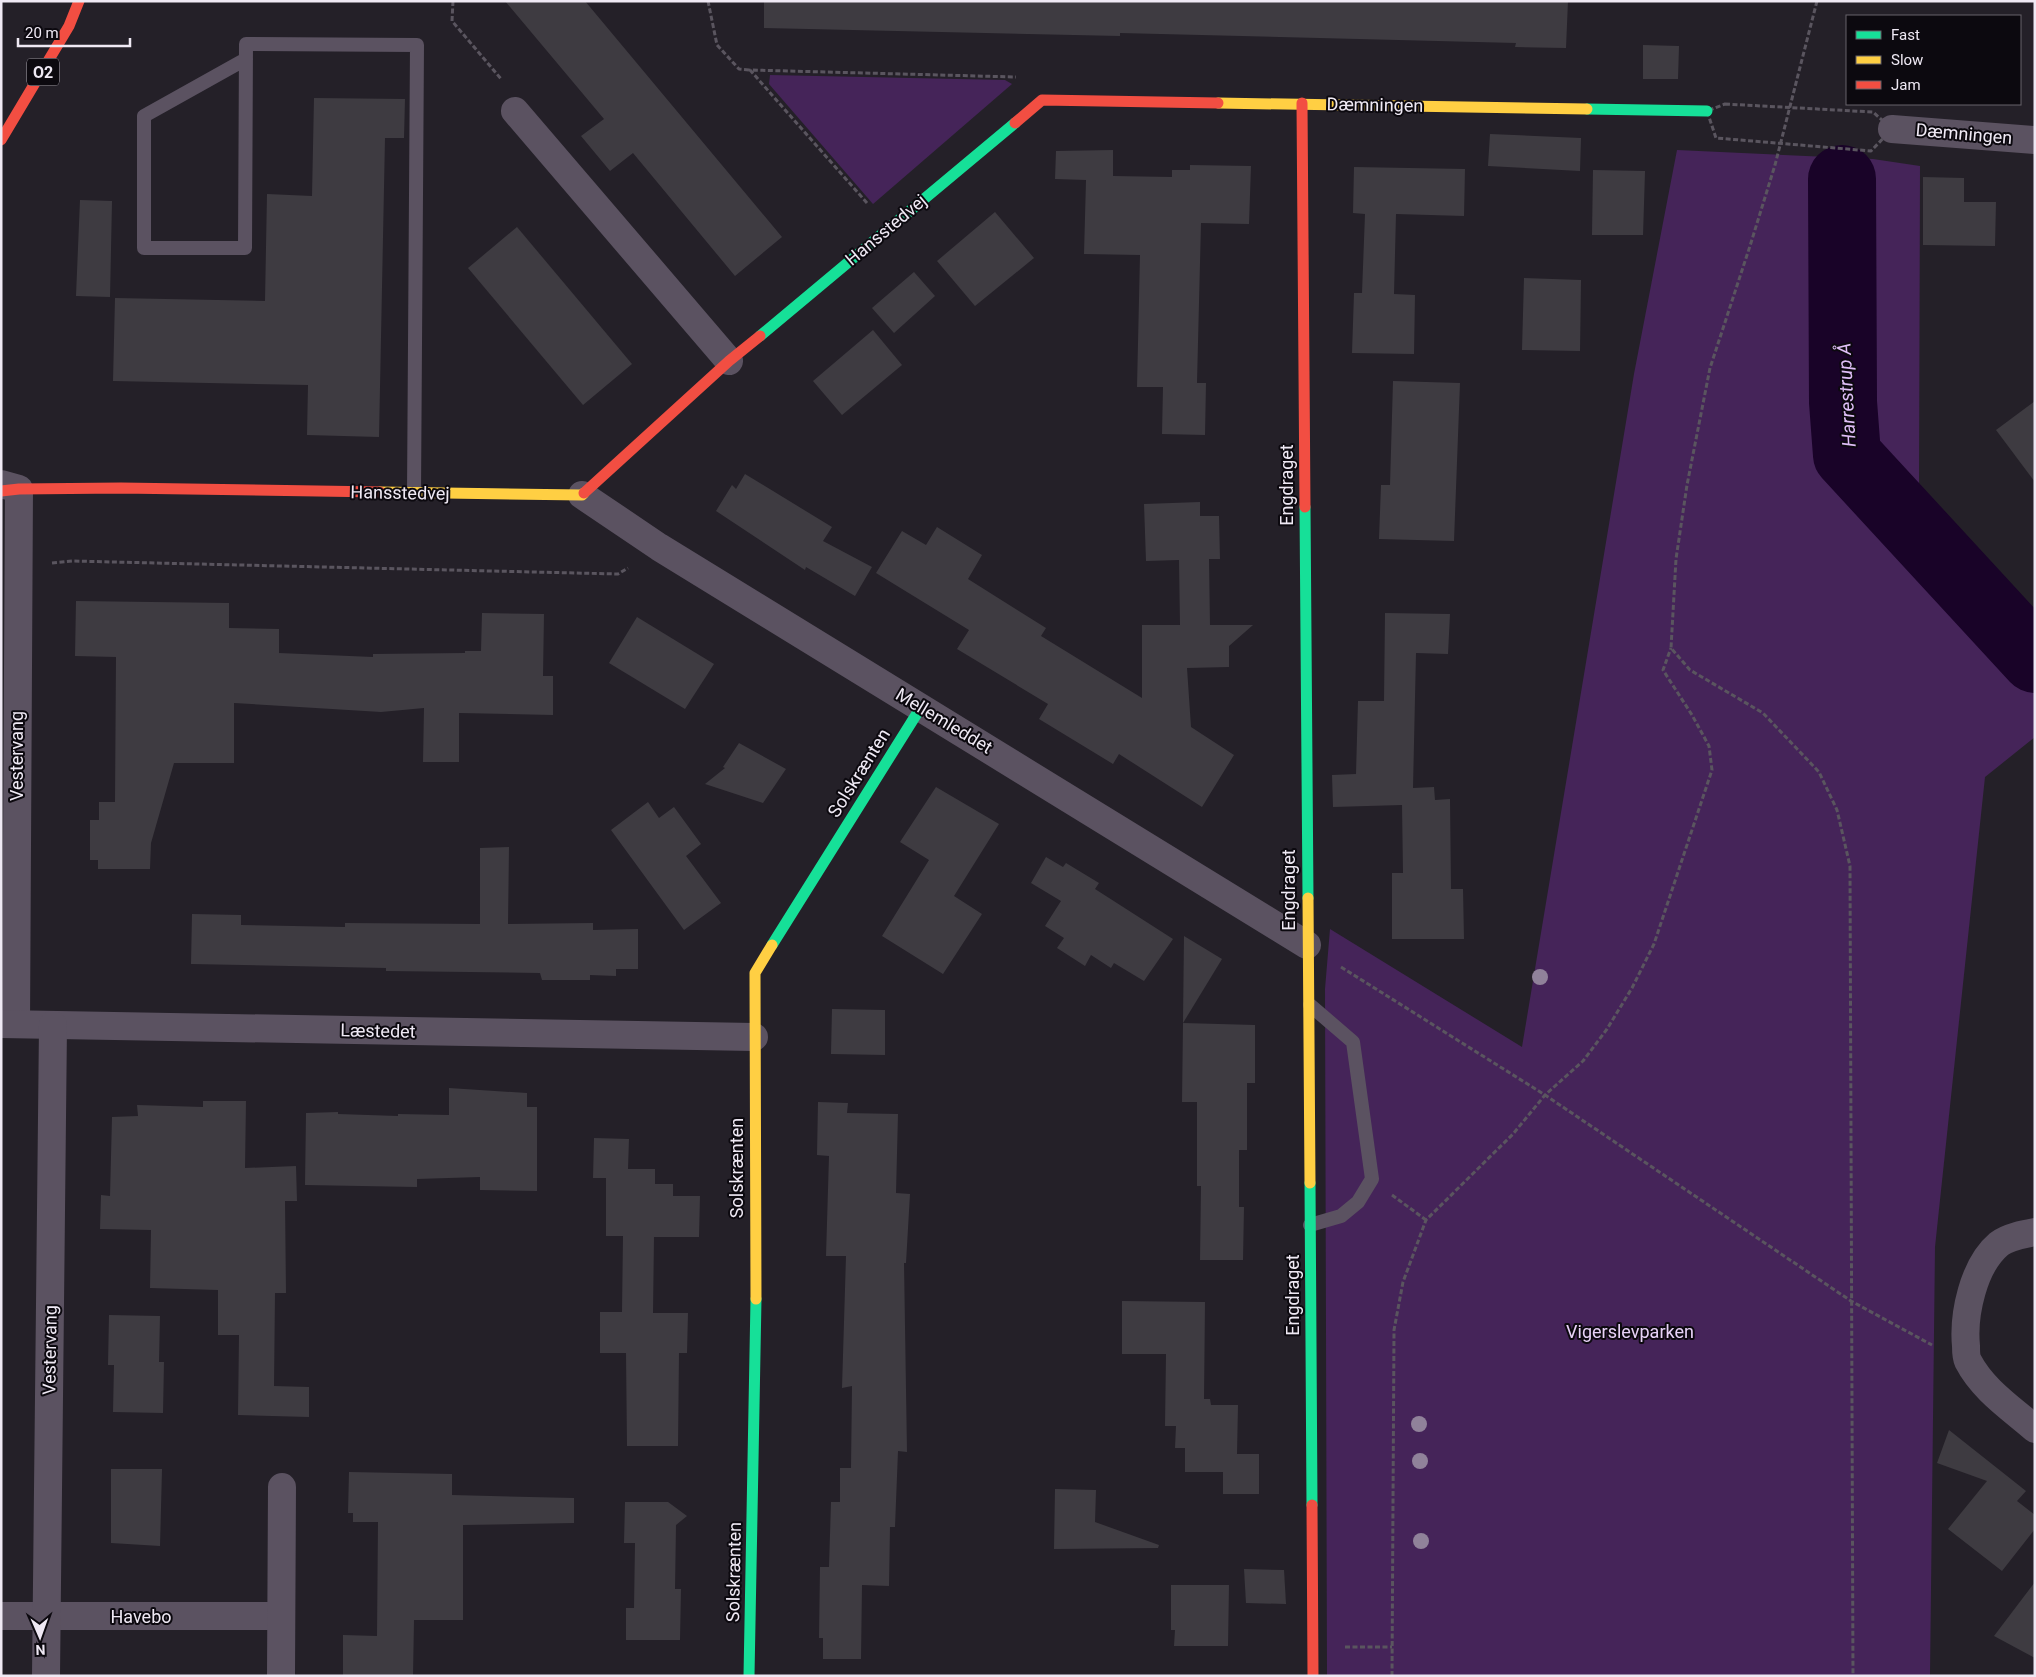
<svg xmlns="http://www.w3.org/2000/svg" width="2036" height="1677" font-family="Roboto,sans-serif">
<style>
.green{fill:#452459}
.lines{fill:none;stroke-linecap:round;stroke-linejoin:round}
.river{stroke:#190328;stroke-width:68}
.building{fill:#3e3b41}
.path{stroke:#5a555f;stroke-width:3;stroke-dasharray:5 2.5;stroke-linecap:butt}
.lane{stroke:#5b5261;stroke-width:14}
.street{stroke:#5b5261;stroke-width:28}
.fast{stroke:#16e098;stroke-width:11}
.slow{stroke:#ffcf43;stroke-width:11}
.jam{stroke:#f24e42;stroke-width:11}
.tree{fill:#90829a}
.labels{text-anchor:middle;stroke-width:4;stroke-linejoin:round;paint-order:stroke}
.shield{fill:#0c090f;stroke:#aba6af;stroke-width:1}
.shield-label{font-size:16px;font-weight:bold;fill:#efe9f4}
.street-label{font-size:18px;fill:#efe9f4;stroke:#0c090f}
.park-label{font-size:18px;fill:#e8d2f8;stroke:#0c090f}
.water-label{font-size:19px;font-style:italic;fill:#debef6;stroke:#0c090f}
</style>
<rect width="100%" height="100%" fill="#242028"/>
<g class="green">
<path d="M 770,75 L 1005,80 L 1012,84 L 873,204 L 769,84 Z"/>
<path d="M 1677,150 L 1873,159 L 1920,166 L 1919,492 L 2035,617 L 2035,737 L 1985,777 L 1935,1247 L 1930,1676 L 1327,1676 L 1325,989 L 1330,929 L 1522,1047 L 1634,374 Z"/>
</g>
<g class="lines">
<path class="river" d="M 1842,179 L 1843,402 L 1847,455 L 2035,659"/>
</g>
<g class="building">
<path d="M 505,1 L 585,1 L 782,237 L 735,276 L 633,153 L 610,171 L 581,136 L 604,119 Z"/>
<path d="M 764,1 L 1568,1 L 1566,48 L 1515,47 L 1516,43 L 1120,33 L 1120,36 L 764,28 Z"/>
<path d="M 1643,45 L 1679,46 L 1678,79 L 1643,79 Z"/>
<path d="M 314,98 L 405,99 L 404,138 L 385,138 L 379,437 L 307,435 L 308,385 L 113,381 L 115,298 L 265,301 L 267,194 L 312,196 Z"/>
<path d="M 1490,134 L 1581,138 L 1580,171 L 1488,166 Z"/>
<path d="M 1113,150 L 1113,176 L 1172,177 L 1172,170 L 1190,170 L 1190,165 L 1251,166 L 1249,224 L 1201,223 L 1197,383 L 1206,383 L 1205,435 L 1162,434 L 1163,387 L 1137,387 L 1140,255 L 1084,254 L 1086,180 L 1055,179 L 1056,151 Z"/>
<path d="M 1354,167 L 1465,169 L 1464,216 L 1396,214 L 1394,294 L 1415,295 L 1414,354 L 1352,353 L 1354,293 L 1362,293 L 1365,214 L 1353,213 Z"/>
<path d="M 1593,170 L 1645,171 L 1643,235 L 1592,235 Z"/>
<path d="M 1923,177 L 1964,178 L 1964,202 L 1996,202 L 1995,246 L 1923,245 Z"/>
<path d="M 80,200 L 112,201 L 110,297 L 76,296 Z"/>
<path d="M 995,212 L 1034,258 L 975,306 L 937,261 Z"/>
<path d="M 517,227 L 632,364 L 583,405 L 468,268 Z"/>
<path d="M 914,272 L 935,296 L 894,333 L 872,308 Z"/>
<path d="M 1524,278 L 1581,280 L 1580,351 L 1522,350 Z"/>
<path d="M 873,330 L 902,365 L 842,415 L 813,381 Z"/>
<path d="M 1393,381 L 1460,383 L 1454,541 L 1379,539 L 1381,485 L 1390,485 Z"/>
<path d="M 2035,401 L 2035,482 L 1996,430 Z"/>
<path d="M 745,474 L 832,527 L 823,541 L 872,567 L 855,596 L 806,567 L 805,570 L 716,511 L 732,485 L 736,489 Z"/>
<path d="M 1200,502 L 1200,516 L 1219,516 L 1220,559 L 1209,559 L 1210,625 L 1253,625 L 1229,646 L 1229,667 L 1187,668 L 1191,727 L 1234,755 L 1202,807 L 1119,754 L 1113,764 L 1039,719 L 1048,704 L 957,649 L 969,630 L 876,573 L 902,531 L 926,545 L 937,527 L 982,555 L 968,579 L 1046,628 L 1041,636 L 1142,698 L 1142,625 L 1180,625 L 1179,560 L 1146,561 L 1144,504 Z"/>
<path d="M 76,601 L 229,603 L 229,628 L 279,629 L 279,653 L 373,657 L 373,654 L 465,653 L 465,651 L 481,651 L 482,613 L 544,614 L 543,676 L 553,676 L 553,715 L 459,713 L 459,762 L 423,762 L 424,708 L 381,712 L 234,703 L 234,763 L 174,763 L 151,843 L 150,869 L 98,869 L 98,860 L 90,860 L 90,820 L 99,820 L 99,802 L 115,802 L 116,657 L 75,656 Z"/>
<path d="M 1385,613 L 1450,614 L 1448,654 L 1416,653 L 1413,788 L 1434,787 L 1435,800 L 1450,799 L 1451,889 L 1463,889 L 1464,939 L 1392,939 L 1392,873 L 1403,873 L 1402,805 L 1333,807 L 1332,775 L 1356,774 L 1358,701 L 1384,701 Z"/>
<path d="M 637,617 L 714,664 L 685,709 L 609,663 Z"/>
<path d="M 739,743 L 786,769 L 763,803 L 705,784 L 725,768 L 723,767 Z"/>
<path d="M 936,787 L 999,824 L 954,896 L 982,914 L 943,974 L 882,936 L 929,860 L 900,842 Z"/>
<path d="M 648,802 L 659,818 L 674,807 L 701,844 L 686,856 L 721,903 L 684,930 L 611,830 Z"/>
<path d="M 509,847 L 508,924 L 593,923 L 593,930 L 638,929 L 638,969 L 616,969 L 616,976 L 590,975 L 590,980 L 542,980 L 540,973 L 386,971 L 386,968 L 191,964 L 192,914 L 241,915 L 241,925 L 345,927 L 345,923 L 480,924 L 480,848 Z"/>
<path d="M 1046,857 L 1063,867 L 1066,863 L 1099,883 L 1095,889 L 1173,939 L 1144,981 L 1114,963 L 1111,968 L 1091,955 L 1085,966 L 1057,948 L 1064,938 L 1045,926 L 1061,901 L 1031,883 Z"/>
<path d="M 1184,936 L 1222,959 L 1183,1023 Z"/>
<path d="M 832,1009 L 885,1010 L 885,1055 L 831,1054 Z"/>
<path d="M 1183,1023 L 1255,1025 L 1255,1083 L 1247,1083 L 1247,1150 L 1239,1150 L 1239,1207 L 1244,1207 L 1243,1260 L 1200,1260 L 1201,1186 L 1197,1186 L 1197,1102 L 1182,1102 Z"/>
<path d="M 449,1088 L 527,1093 L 527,1107 L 537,1107 L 537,1191 L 480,1190 L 480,1177 L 417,1179 L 417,1187 L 305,1185 L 306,1113 L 338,1112 L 338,1114 L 398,1116 L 398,1114 L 449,1115 Z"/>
<path d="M 203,1101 L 246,1101 L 245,1168 L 296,1166 L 297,1201 L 285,1201 L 286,1293 L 275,1293 L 274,1386 L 309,1387 L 309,1417 L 238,1415 L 239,1335 L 218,1335 L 218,1290 L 150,1288 L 151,1230 L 100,1229 L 101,1195 L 110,1196 L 112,1117 L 138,1116 L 137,1105 L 203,1107 Z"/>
<path d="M 818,1102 L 848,1103 L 847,1113 L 898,1114 L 896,1193 L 910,1194 L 906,1263 L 904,1263 L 907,1452 L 898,1451 L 895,1527 L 890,1527 L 889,1586 L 862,1585 L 861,1659 L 823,1659 L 823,1638 L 819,1638 L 820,1567 L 829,1567 L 831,1502 L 840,1502 L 840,1468 L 851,1468 L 852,1386 L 842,1388 L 846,1256 L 826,1256 L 829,1156 L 817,1155 Z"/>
<path d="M 594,1138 L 629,1139 L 628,1169 L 655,1169 L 655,1184 L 673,1184 L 673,1196 L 700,1196 L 699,1237 L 654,1237 L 653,1313 L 688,1313 L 687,1353 L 679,1353 L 678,1446 L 627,1446 L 626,1353 L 600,1353 L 600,1312 L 622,1312 L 623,1236 L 606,1236 L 606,1178 L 593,1178 Z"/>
<path d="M 1122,1301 L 1205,1302 L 1204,1399 L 1210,1399 L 1211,1405 L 1238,1405 L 1237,1454 L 1259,1454 L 1259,1494 L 1223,1494 L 1223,1472 L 1185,1472 L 1185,1448 L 1175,1448 L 1176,1426 L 1165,1426 L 1166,1354 L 1122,1354 Z"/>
<path d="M 109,1315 L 160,1316 L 159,1362 L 164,1362 L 163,1413 L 113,1412 L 114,1365 L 108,1365 Z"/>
<path d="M 1949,1430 L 2026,1491 L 2017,1501 L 2035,1515 L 2035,1529 L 2002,1571 L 1948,1529 L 1987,1481 L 1937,1463 Z"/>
<path d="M 111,1469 L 162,1469 L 160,1546 L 111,1543 Z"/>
<path d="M 349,1472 L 452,1474 L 452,1495 L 574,1498 L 574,1523 L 463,1525 L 463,1620 L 414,1620 L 413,1676 L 343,1676 L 343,1635 L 377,1636 L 378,1522 L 353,1522 L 353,1513 L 348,1513 Z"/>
<path d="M 1055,1489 L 1096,1490 L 1095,1522 L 1159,1545 L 1158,1548 L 1054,1549 Z"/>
<path d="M 625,1502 L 668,1502 L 687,1516 L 676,1525 L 675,1589 L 681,1589 L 680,1640 L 626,1640 L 626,1608 L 634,1608 L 635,1543 L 624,1543 Z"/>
<path d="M 1244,1569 L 1284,1570 L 1286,1604 L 1246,1603 Z"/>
<path d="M 2035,1582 L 2035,1658 L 1994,1636 Z"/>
<path d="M 1171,1585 L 1229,1585 L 1228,1646 L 1174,1646 L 1175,1630 L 1171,1630 Z"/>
</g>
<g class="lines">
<g class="path">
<path d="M 453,1 L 452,21 L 502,80"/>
<path d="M 708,1 L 717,45 L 739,69 L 750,70"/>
<path d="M 1817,1 L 1775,165 L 1750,246 L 1710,368 L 1687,485 L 1676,559 L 1671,648 L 1690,670 L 1763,713 L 1819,772 L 1837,810 L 1850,866 L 1853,1676"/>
<path d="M 1725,104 L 1873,112 L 1892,129 L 1871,151 L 1716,138 L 1707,111 Z"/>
<path d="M 867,203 L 750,70 L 1016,77"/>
<path d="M 52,563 L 72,561 L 618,574 L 628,568"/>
<path d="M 1341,967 L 1545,1095 L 1851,1301 L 1932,1345"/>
<path d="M 1392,1195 L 1426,1220"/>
<path d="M 1345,1647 L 1392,1647"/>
<path d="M 1392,1676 L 1394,1330 L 1403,1282 L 1426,1220 L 1513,1134 L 1545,1095 L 1583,1061 L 1607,1029 L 1632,988 L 1654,944 L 1712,770 L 1709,746 L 1692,715 L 1663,670 L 1671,648"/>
</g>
<g class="lane">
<path d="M 246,59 L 144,116 L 144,248 L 245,248 L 246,44 L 417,45 L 414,494"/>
<path d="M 1310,1005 L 1353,1042 L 1372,1179 L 1358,1202 L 1341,1216 L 1310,1225"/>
</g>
<g class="street">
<path d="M 515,111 L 729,361"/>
<path d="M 1892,129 L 2035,140"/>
<path d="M 1,484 L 19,489 L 16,1024"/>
<path d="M 582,495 L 659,547 L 1307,945"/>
<path d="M 1,1024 L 754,1037"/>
<path d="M 2035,1232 C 2024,1234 2008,1237 1999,1244 C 1973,1266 1963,1315 1966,1346 C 1966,1351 1966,1357 1968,1361 C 1983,1390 2011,1408 2035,1429"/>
<path d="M 1,1616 L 281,1616"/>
<path d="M 46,1676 L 53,1025"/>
<path d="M 281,1676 L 282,1487"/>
</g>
<g class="fast">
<path d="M 1587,109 L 1707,111"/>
<path d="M 760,336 L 1015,123"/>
<path d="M 1305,507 L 1308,898"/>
<path d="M 772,945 L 921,707"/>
<path d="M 1310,1183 L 1312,1505"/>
<path d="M 749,1676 L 756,1299"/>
</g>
<g class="slow">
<path d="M 1218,103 L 1587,109"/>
<path d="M 380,492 L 582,495 L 584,493"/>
<path d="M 1308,898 L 1310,1183"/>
<path d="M 756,1299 L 755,973 L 772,945"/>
</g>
<g class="jam">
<path d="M 1302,103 L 1305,507"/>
<path d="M 1015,123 L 1042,100 L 1218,103"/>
<path d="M 1,140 L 69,26 L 79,1"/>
<path d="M 1,491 L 19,489 L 121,488 L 380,492"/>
<path d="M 584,493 L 729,361 L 760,336"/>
<path d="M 1312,1505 L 1313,1676"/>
</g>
</g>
<g class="tree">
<circle cx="1540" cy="977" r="8"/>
<circle cx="1419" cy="1424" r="8"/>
<circle cx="1420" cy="1461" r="8"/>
<circle cx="1421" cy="1541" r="8"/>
</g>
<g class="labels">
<rect class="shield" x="27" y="58.5" width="32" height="27" rx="4"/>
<g class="shield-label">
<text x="43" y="78">O2</text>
</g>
<g class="street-label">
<text transform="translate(1375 105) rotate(1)" y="6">Dæmningen</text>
<text transform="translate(1964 134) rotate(5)" y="6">Dæmningen</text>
<text transform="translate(886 230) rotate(-40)" y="6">Hansstedvej</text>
<text transform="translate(1287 485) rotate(-90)" y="6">Engdraget</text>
<text transform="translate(400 493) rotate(1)" y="6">Hansstedvej</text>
<text transform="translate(944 721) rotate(31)" y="6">Mellemleddet</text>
<text transform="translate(17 756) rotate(-90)" y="6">Vestervang</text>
<text transform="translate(859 773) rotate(-58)" y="6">Solskrænten</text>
<text transform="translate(1289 890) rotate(-90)" y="6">Engdraget</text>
<text transform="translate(378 1031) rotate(1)" y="6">Læstedet</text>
<text transform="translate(737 1168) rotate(-90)" y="6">Solskrænten</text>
<text transform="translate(1293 1295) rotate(-90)" y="6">Engdraget</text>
<text transform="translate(50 1350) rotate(-89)" y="6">Vestervang</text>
<text transform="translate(734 1572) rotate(-89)" y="6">Solskrænten</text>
<text x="141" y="1623">Havebo</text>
</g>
<g class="park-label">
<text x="1630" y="1338">Vigerslevparken</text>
</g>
<g class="water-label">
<text transform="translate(1846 395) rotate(-93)" y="7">Harrestrup Å</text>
</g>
</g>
<rect width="2036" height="1677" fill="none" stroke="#efe9f4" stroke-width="5"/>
<rect x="1846" y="15" width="175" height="90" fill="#0c090f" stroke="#67636b"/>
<rect x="1856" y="31" width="25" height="8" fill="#16e098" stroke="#67636b"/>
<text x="1891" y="40" font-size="15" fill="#efe9f4">Fast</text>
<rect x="1856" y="56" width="25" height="8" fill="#ffcf43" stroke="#67636b"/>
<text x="1891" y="65" font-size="15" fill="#efe9f4">Slow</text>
<rect x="1856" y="81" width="25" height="8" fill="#f24e42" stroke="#67636b"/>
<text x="1891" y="90" font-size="15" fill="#efe9f4">Jam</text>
<g transform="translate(40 1637) rotate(178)" stroke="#0c090f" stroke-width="4" paint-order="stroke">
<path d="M0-4L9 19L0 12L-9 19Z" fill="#efe9f4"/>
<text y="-8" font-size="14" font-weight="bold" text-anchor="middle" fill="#efe9f4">N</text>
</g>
<path d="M18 38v8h112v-8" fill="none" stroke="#efe9f4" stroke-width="2.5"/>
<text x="25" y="38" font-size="15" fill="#efe9f4" stroke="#0c090f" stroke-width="4" paint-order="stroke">20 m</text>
</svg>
